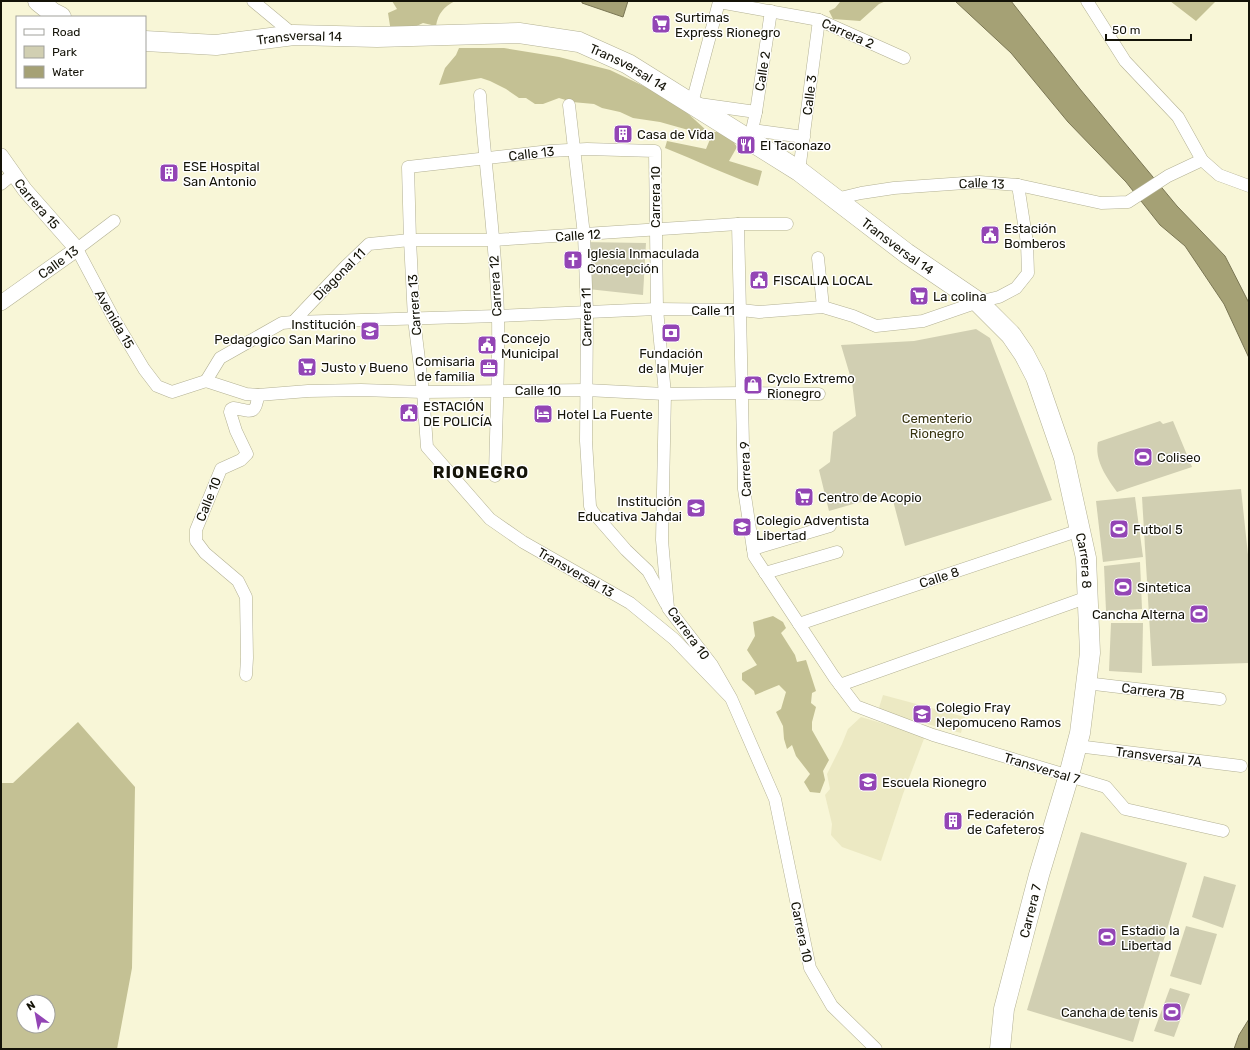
<svg xmlns="http://www.w3.org/2000/svg" width="1250" height="1050" font-family="Rubik,sans-serif">
<style>
.built{fill:#ece9c3}
.green{fill:#d1cfb2}
.forest{fill:#c4c194;fill-rule:evenodd}
.water{fill:#a5a175;stroke:#7a7654}
.lines{fill:none;stroke-linecap:round;stroke-linejoin:round}
.minor-casing{stroke:#b3b194;stroke-width:13}
.tertiary-casing{stroke:#b3b194;stroke-width:16}
.trunk-casing{stroke:#b3b194;stroke-width:21}
.minor{stroke:#fff;stroke-width:12}
.tertiary{stroke:#fff;stroke-width:15}
.trunk{stroke:#fff;stroke-width:20}
.labels{text-anchor:middle;stroke-width:3;stroke-linejoin:round;paint-order:stroke}
.poi-label{font-size:13px;fill:#141308;stroke:#fff;text-anchor:start}
.street-label{font-size:13px;fill:#141308;stroke:#fff}
.park-label{font-size:13px;fill:#37330f;stroke:#fff}
.district-label{font-size:17px;font-weight:bold;letter-spacing:1px;fill:#141308;stroke:#fff}
</style>
<rect width="100%" height="100%" fill="#f8f6d7"/>
<g class="built">
<path d="M 883,695 L 965,717 L 961,733 L 878,711 Z"/>
<path d="M 861,717 L 925,736 L 903,794 L 881,861 L 842,847 L 831,835 L 832,824 L 825,795 L 830,789 L 827,774 L 842,744 L 848,729 Z"/>
</g>
<g class="green">
<path d="M 583,242 L 646,243 L 643,295 L 588,289 Z"/>
<path d="M 976,329 L 990,338 L 1052,500 L 905,546 L 891,493 L 829,511 L 819,470 L 830,462 L 833,432 L 856,416 L 852,382 L 841,345 L 914,341 Z"/>
<path d="M 1160,421 L 1163,424 L 1173,421 L 1192,467 L 1117,492 C 1107,478 1094,460 1098,442 Z"/>
<path d="M 1241,489 L 1249,564 L 1249,663 L 1152,666 L 1142,497 Z"/>
<path d="M 1135,497 L 1143,557 L 1103,562 L 1096,501 Z"/>
<path d="M 1140,562 L 1142,609 L 1106,611 L 1104,566 Z"/>
<path d="M 1111,623 L 1143,623 L 1142,673 L 1109,671 Z"/>
<path d="M 1081,832 L 1187,863 L 1133,1042 L 1027,1010 Z"/>
<path d="M 1204,876 L 1236,885 L 1223,928 L 1192,917 Z"/>
<path d="M 1186,926 L 1217,934 L 1201,985 L 1170,976 Z"/>
<path d="M 1170,988 L 1190,994 L 1174,1037 L 1154,1031 Z"/>
</g>
<g class="forest">
<path d="M 392,1 L 455,1 C 444,7 438,13 436,26 L 423,23 L 408,30 L 391,32 L 388,13 L 397,9 Z"/>
<path d="M 839,1 L 886,1 L 879,4 L 860,21 L 833,19 L 829,11 L 835,8 L 840,2 Z"/>
<path d="M 1170,1 L 1216,1 L 1196,21 Z"/>
<path d="M 459,48 L 504,48 L 559,57 L 610,70 L 652,90 L 683,109 L 706,130 L 699,133 L 660,122 L 633,118 L 620,112 L 602,108 L 594,104 L 572,102 L 559,98 L 543,104 L 535,104 L 526,98 L 519,98 L 506,89 L 490,81 L 481,78 L 439,85 L 445,68 L 456,55 Z"/>
<path d="M 713,132 L 727,132 L 737,147 L 729,161 L 762,171 L 758,186 C 726,175 696,160 665,148 L 667,141 L 706,149 Z"/>
<path d="M 773,616 L 783,622 L 786,628 L 781,633 L 795,655 L 797,662 L 806,660 L 816,691 L 812,693 L 811,703 L 816,707 L 812,722 L 812,730 L 829,760 L 823,771 L 825,780 L 820,793 L 810,792 L 804,782 L 810,774 L 796,756 L 792,745 L 787,749 L 784,739 L 783,726 L 776,712 L 781,709 L 786,692 L 779,685 L 755,695 L 754,691 L 742,680 L 742,673 L 757,665 L 747,650 L 755,636 L 753,622 Z"/>
<path d="M 78,722 L 135,787 L 132,968 L 117,1049 L 1,1049 L 1,783 L 13,783 ZM 24,1002 L 48,1002 L 48,1026 L 24,1026 Z"/>
</g>
<g class="water">
<path d="M 582,1 L 628,1 L 623,17 L 582,3 Z"/>
<path d="M 955,1 L 1011,1 L 1080,89 L 1177,206 L 1225,256 L 1249,303 L 1249,358 L 1224,304 L 1185,246 L 1160,225 L 1126,182 L 1068,122 L 1011,53 Z"/>
<path d="M 1249,1019 L 1249,1049 L 1234,1049 L 1239,1035 Z"/>
</g>
<g class="lines">
<defs>
<g id="minor">
<path d="M 253,1 L 294,35"/>
<path d="M 1087,1 L 1125,61 L 1178,117 L 1202,160 L 1219,175 L 1249,186"/>
<path d="M 771,11 L 756,112 L 752,130 L 804,137"/>
<path d="M 480,95 C 485,169 496,242 498,316 C 499,369 496,423 495,476"/>
<path d="M 569,105 L 584,235 L 587,312 L 586,441 L 590,506 L 592,511 L 626,550 L 648,571 L 666,604"/>
<path d="M 756,112 L 692,103 L 719,2 L 819,20 L 904,58"/>
<path d="M 799,171 L 819,20"/>
<path d="M 1,184 L 13,174"/>
<path id="s1" d="M 836,199 L 861,193 L 894,188 L 979,182 L 1018,185 L 1101,203 L 1128,202 L 1168,176 L 1202,160"/>
<path d="M 114,221 L 77,249 L 113,317 L 144,369 L 157,386 L 172,392 L 206,381"/>
<path d="M 738,224 L 744,489 L 754,556 L 834,677 L 856,706 L 933,735 L 1106,787 L 1125,809 L 1223,831"/>
<path d="M 818,258 L 823,307"/>
<path d="M 293,322 L 345,267 L 369,244 L 410,240 L 493,240 L 738,224 L 787,224"/>
<path d="M 206,381 L 220,358 L 282,323 L 293,322 L 498,316 L 657,309 L 741,310 L 759,312 L 823,307 L 853,316 L 876,326 L 923,321 L 978,302 L 999,297 L 1016,288 L 1028,273 L 1027,243 L 1018,185"/>
<path d="M 206,381 L 246,394 L 258,395 L 308,391 L 361,390 L 423,392 L 586,390 L 665,394 L 743,393 L 819,394"/>
<path d="M 753,549 L 830,526"/>
<path d="M 765,573 L 837,552"/>
<path d="M 799,624 L 1080,530"/>
<path d="M 246,675 L 247,658 L 246,597 L 238,581 L 205,553 L 196,541 L 196,530 L 221,469 L 241,460 L 247,454 L 236,431 L 230,412 L 231,409 L 233,408 C 251,411 256,416 258,395"/>
<path d="M 1086,683 L 1220,699"/>
<path d="M 840,685 L 1088,597"/>
<path id="s2" d="M 731,698 L 674,639 L 630,603 L 523,542 L 490,519 L 427,447 L 423,392 L 414,319 L 410,240 L 408,167 L 550,151 L 587,149 L 655,151 L 657,309 L 665,394 L 662,540 L 668,608 L 712,665 L 731,698 L 775,799 L 810,968 L 832,1006 L 876,1049"/>
<path d="M 1077,746 L 1241,766"/>
</g>
<g id="tertiary">
<path id="s3" d="M 1,156 L 25,190 L 77,249 L 1,303"/>
</g>
<g id="trunk">
<path d="M 38,1 L 53,13 L 61,17"/>
<path id="s4" d="M 145,41 L 216,45 L 294,35 L 377,37 L 519,33 L 579,42 L 628,64 L 799,171 L 906,253 L 978,302 L 1011,335 L 1024,354 L 1036,377 L 1064,458 L 1086,558 L 1090,653 L 1080,733 L 1069,775 L 1039,875 L 1004,1009 L 1000,1049"/>
</g>
</defs>
<use href="#minor" class="minor-casing"/>
<use href="#tertiary" class="tertiary-casing"/>
<use href="#trunk" class="trunk-casing"/>
<use href="#minor" class="minor"/>
<use href="#tertiary" class="tertiary"/>
<use href="#trunk" class="trunk"/>
</g>
<defs>
<symbol id="supermarket-square" viewBox="-11 -11 22 22"><rect x="-9" y="-9" width="18" height="18" rx="4" fill="#9345b5" stroke="#fff"/><path d="M-6-5.5h2.5l.6 2H6L4.5 2H-2.5L-4.4-4H-6ZM-1.5 3.2a1.3 1.3 0 1 0 .1 0ZM3 3.2a1.3 1.3 0 1 0 .1 0Z" fill="#fff"/></symbol>
<symbol id="building-square" viewBox="-11 -11 22 22"><rect x="-9" y="-9" width="18" height="18" rx="4" fill="#9345b5" stroke="#fff"/><path d="M-4-6H4V6H1V3H-1V6H-4ZM-2.5-4.3h1.7v1.8h-1.7ZM.8-4.3h1.7v1.8H.8ZM-2.5-1h1.7V.8h-1.7ZM.8-1h1.7V.8H.8Z" fill="#fff"/></symbol>
<symbol id="restaurant-square" viewBox="-11 -11 22 22"><rect x="-9" y="-9" width="18" height="18" rx="4" fill="#9345b5" stroke="#fff"/><path d="M-5-6h1v4h1v-4h1v4h1v-4h1v5L-1.5 .5V6h-2V.5L-5-1ZM5-6V6H3V1.5H1.5Q1.5-4 5-6Z" fill="#fff"/></symbol>
<symbol id="civic-square" viewBox="-11 -11 22 22"><rect x="-9" y="-9" width="18" height="18" rx="4" fill="#9345b5" stroke="#fff"/><path d="M-.6-6.5H3V-4.5H.6V-3L4-1V1h2V6H-6V1h2V-1L-.6-3ZM-1.2 2.5V6h2.4V2.5Z" fill="#fff"/></symbol>
<symbol id="church-square" viewBox="-11 -11 22 22"><rect x="-9" y="-9" width="18" height="18" rx="4" fill="#9345b5" stroke="#fff"/><path d="M-1.2-6h2.4v3.5h3.3v2.4h-3.3V6h-2.4V-.1h-3.3v-2.4h3.3Z" fill="#fff"/></symbol>
<symbol id="school-square" viewBox="-11 -11 22 22"><rect x="-9" y="-9" width="18" height="18" rx="4" fill="#9345b5" stroke="#fff"/><path d="M0-5L7-2L0 1L-7-2ZM-4 1L0 2.5L4 1V4Q0 6-4 4Z" fill="#fff"/></symbol>
<symbol id="bank-square" viewBox="-11 -11 22 22"><rect x="-9" y="-9" width="18" height="18" rx="4" fill="#9345b5" stroke="#fff"/><path d="M-6-4H6V4H-6ZM0-2.3a2.3 2.3 0 1 0 0 4.6a2.3 2.3 0 1 0 0-4.6Z" fill="#fff"/></symbol>
<symbol id="office-square" viewBox="-11 -11 22 22"><rect x="-9" y="-9" width="18" height="18" rx="4" fill="#9345b5" stroke="#fff"/><path d="M-6-3h4V-5.5h4V-3h4V5H-6ZM-1-4.5V-3h2v-1.5ZM-6 0V1H6V0Z" fill="#fff"/></symbol>
<symbol id="shop-square" viewBox="-11 -11 22 22"><rect x="-9" y="-9" width="18" height="18" rx="4" fill="#9345b5" stroke="#fff"/><path d="M-5-2.5h2.3a2.7 3.5 0 0 1 5.4 0H5L5.5 6h-11ZM-1.5-2.5h3a1.5 2.3 0 0 0-3 0Z" fill="#fff"/></symbol>
<symbol id="hotel-square" viewBox="-11 -11 22 22"><rect x="-9" y="-9" width="18" height="18" rx="4" fill="#9345b5" stroke="#fff"/><path d="M-6-4.5h1.5V1H6V5H4.5V3h-9V5H-6ZM-4 0a1.8 1.8 0 1 1 3.6 0ZM.5 0V-2.5h3Q6-2.5 6 0Z" fill="#fff"/></symbol>
<symbol id="stadium-square" viewBox="-11 -11 22 22"><rect x="-9" y="-9" width="18" height="18" rx="4" fill="#9345b5" stroke="#fff"/><path d="M0-5a6.5 5 0 1 0 0 10a6.5 5 0 1 0 0-10ZM-3.5-1.8h7v3.6h-7Z" fill="#fff"/></symbol>
</defs>
<g fill-rule="evenodd">
<use href="#supermarket-square" x="650" y="13" width="22" height="22"/>
<use href="#building-square" x="612" y="123" width="22" height="22"/>
<use href="#restaurant-square" x="735" y="134" width="22" height="22"/>
<use href="#building-square" x="158" y="162" width="22" height="22"/>
<use href="#civic-square" x="979" y="224" width="22" height="22"/>
<use href="#church-square" x="562" y="249" width="22" height="22"/>
<use href="#civic-square" x="748" y="269" width="22" height="22"/>
<use href="#supermarket-square" x="908" y="285" width="22" height="22"/>
<use href="#school-square" x="359" y="320" width="22" height="22"/>
<use href="#bank-square" x="660" y="322" width="22" height="22"/>
<use href="#civic-square" x="476" y="334" width="22" height="22"/>
<use href="#supermarket-square" x="296" y="356" width="22" height="22"/>
<use href="#office-square" x="478" y="357" width="22" height="22"/>
<use href="#shop-square" x="742" y="374" width="22" height="22"/>
<use href="#civic-square" x="398" y="402" width="22" height="22"/>
<use href="#hotel-square" x="532" y="403" width="22" height="22"/>
<use href="#stadium-square" x="1132" y="446" width="22" height="22"/>
<use href="#supermarket-square" x="793" y="486" width="22" height="22"/>
<use href="#school-square" x="685" y="497" width="22" height="22"/>
<use href="#school-square" x="731" y="516" width="22" height="22"/>
<use href="#stadium-square" x="1108" y="518" width="22" height="22"/>
<use href="#stadium-square" x="1112" y="576" width="22" height="22"/>
<use href="#stadium-square" x="1188" y="603" width="22" height="22"/>
<use href="#school-square" x="911" y="703" width="22" height="22"/>
<use href="#school-square" x="857" y="771" width="22" height="22"/>
<use href="#building-square" x="942" y="810" width="22" height="22"/>
<use href="#stadium-square" x="1096" y="926" width="22" height="22"/>
<use href="#stadium-square" x="1161" y="1001" width="22" height="22"/>
</g>
<g class="labels">
<g class="poi-label">
<text x="675" y="22">Surtimas<tspan x="675" dy="15">Express Rionegro</tspan></text>
<text x="637" y="139">Casa de Vida</text>
<text x="760" y="150">El Taconazo</text>
<text x="183" y="171">ESE Hospital<tspan x="183" dy="15">San Antonio</tspan></text>
<text x="1004" y="233">Estación<tspan x="1004" dy="15">Bomberos</tspan></text>
<text x="587" y="258">Iglesia Inmaculada<tspan x="587" dy="15">Concepción</tspan></text>
<text x="773" y="285">FISCALIA LOCAL</text>
<text x="933" y="301">La colina</text>
<text x="356" y="329" text-anchor="end">Institución<tspan x="356" dy="15">Pedagogico San Marino</tspan></text>
<text x="501" y="343">Concejo<tspan x="501" dy="15">Municipal</tspan></text>
<text x="671" y="358" text-anchor="middle">Fundación<tspan x="671" dy="15">de la Mujer</tspan></text>
<text x="475" y="366" text-anchor="end">Comisaria<tspan x="475" dy="15">de familia</tspan></text>
<text x="321" y="372">Justo y Bueno</text>
<text x="767" y="383">Cyclo Extremo<tspan x="767" dy="15">Rionegro</tspan></text>
<text x="423" y="411">ESTACIÓN<tspan x="423" dy="15">DE POLICÍA</tspan></text>
<text x="557" y="419">Hotel La Fuente</text>
<text x="1157" y="462">Coliseo</text>
<text x="818" y="502">Centro de Acopio</text>
<text x="682" y="506" text-anchor="end">Institución<tspan x="682" dy="15">Educativa Jahdai</tspan></text>
<text x="756" y="525">Colegio Adventista<tspan x="756" dy="15">Libertad</tspan></text>
<text x="1133" y="534">Futbol 5</text>
<text x="1137" y="592">Sintetica</text>
<text x="1185" y="619" text-anchor="end">Cancha Alterna</text>
<text x="936" y="712">Colegio Fray<tspan x="936" dy="15">Nepomuceno Ramos</tspan></text>
<text x="882" y="787">Escuela Rionegro</text>
<text x="967" y="819">Federación<tspan x="967" dy="15">de Cafeteros</tspan></text>
<text x="1121" y="935">Estadio la<tspan x="1121" dy="15">Libertad</tspan></text>
<text x="1158" y="1017" text-anchor="end">Cancha de tenis</text>
</g>
<g class="street-label">
<text transform="translate(848 33) rotate(24)" y="5">Carrera 2</text>
<text dy="5" stroke="none"><textPath href="#s4" startOffset="155">Transversal 14</textPath></text>
<text dy="5" stroke="none"><textPath href="#s4" startOffset="491">Transversal 14</textPath></text>
<text transform="translate(762 71) rotate(-81)" y="5">Calle 2</text>
<text transform="translate(809 95) rotate(-83)" y="5">Calle 3</text>
<text dy="5" stroke="none"><textPath href="#s2" startOffset="803">Calle 13</textPath></text>
<text dy="5" stroke="none"><textPath href="#s1" startOffset="147">Calle 13</textPath></text>
<text transform="translate(655 197) rotate(-90)" y="5">Carrera 10</text>
<text dy="5" stroke="none"><textPath href="#s3" startOffset="60">Carrera 15</textPath></text>
<text transform="translate(578 235) rotate(-4)" y="5">Calle 12</text>
<text dy="5" stroke="none"><textPath href="#s4" startOffset="815">Transversal 14</textPath></text>
<text transform="translate(58 262) rotate(-36)" y="5">Calle 13</text>
<text transform="translate(339 274) rotate(-45)" y="5">Diagonal 11</text>
<text transform="translate(495 286) rotate(-93)" y="5">Carrera 12</text>
<text transform="translate(414 305) rotate(-94)" y="5">Carrera 13</text>
<text x="713" y="315">Calle 11</text>
<text transform="translate(586 317) rotate(-91)" y="5">Carrera 11</text>
<text transform="translate(115 319) rotate(60)" y="5">Avenida 15</text>
<text x="538" y="395">Calle 10</text>
<text transform="translate(745 469) rotate(-92)" y="5">Carrera 9</text>
<text transform="translate(208 499) rotate(-68)" y="5">Calle 10</text>
<text dy="5" stroke="none"><textPath href="#s4" startOffset="1199">Carrera 8</textPath></text>
<text transform="translate(576 572) rotate(30)" y="5">Transversal 13</text>
<text transform="translate(939 577) rotate(-18)" y="5">Calle 8</text>
<text transform="translate(689 633) rotate(54)" y="5">Carrera 10</text>
<text transform="translate(1153 691) rotate(7)" y="5">Carrera 7B</text>
<text transform="translate(1159 756) rotate(7)" y="5">Transversal 7A</text>
<text transform="translate(1042 768) rotate(17)" y="5">Transversal 7</text>
<text transform="translate(1030 911) rotate(-76)" y="5">Carrera 7</text>
<text transform="translate(802 932) rotate(78)" y="5">Carrera 10</text>
</g>
<g class="park-label">
<text x="937" y="423">Cementerio<tspan x="937" dy="15">Rionegro</tspan></text>
</g>
<g class="district-label">
<text x="481" y="478">RIONEGRO</text>
</g>
</g>
<rect width="1250" height="1050" fill="none" stroke="#141308" stroke-width="4"/>
<rect x="16" y="16" width="130" height="72" fill="#ffffff" stroke="#a1a19c"/>
<rect x="24" y="29" width="20" height="6" fill="#ffffff" stroke="#a1a19c"/>
<text x="52" y="36" font-size="12" fill="#141308">Road</text>
<rect x="24" y="46" width="20" height="12" fill="#d1cfb2" stroke="#a1a19c"/>
<text x="52" y="56" font-size="12" fill="#141308">Park</text>
<rect x="24" y="66" width="20" height="12" fill="#a5a175" stroke="#a1a19c"/>
<text x="52" y="76" font-size="12" fill="#141308">Water</text>
<g transform="translate(36 1014) rotate(328)"><circle r="19" fill="#ffffff" stroke="#a1a19c"/>
<path d="M0-3L7 15L0 10L-7 15Z" fill="#9345b5"/>
<text y="-6" font-size="11" font-weight="bold" text-anchor="middle" fill="#141308">N</text>
</g>
<path d="M1106 34v6h85v-6" fill="none" stroke="#141308" stroke-width="2"/>
<text x="1112" y="34" font-size="12" fill="#141308" stroke="#ffffff" stroke-width="3" paint-order="stroke">50 m</text>
</svg>
